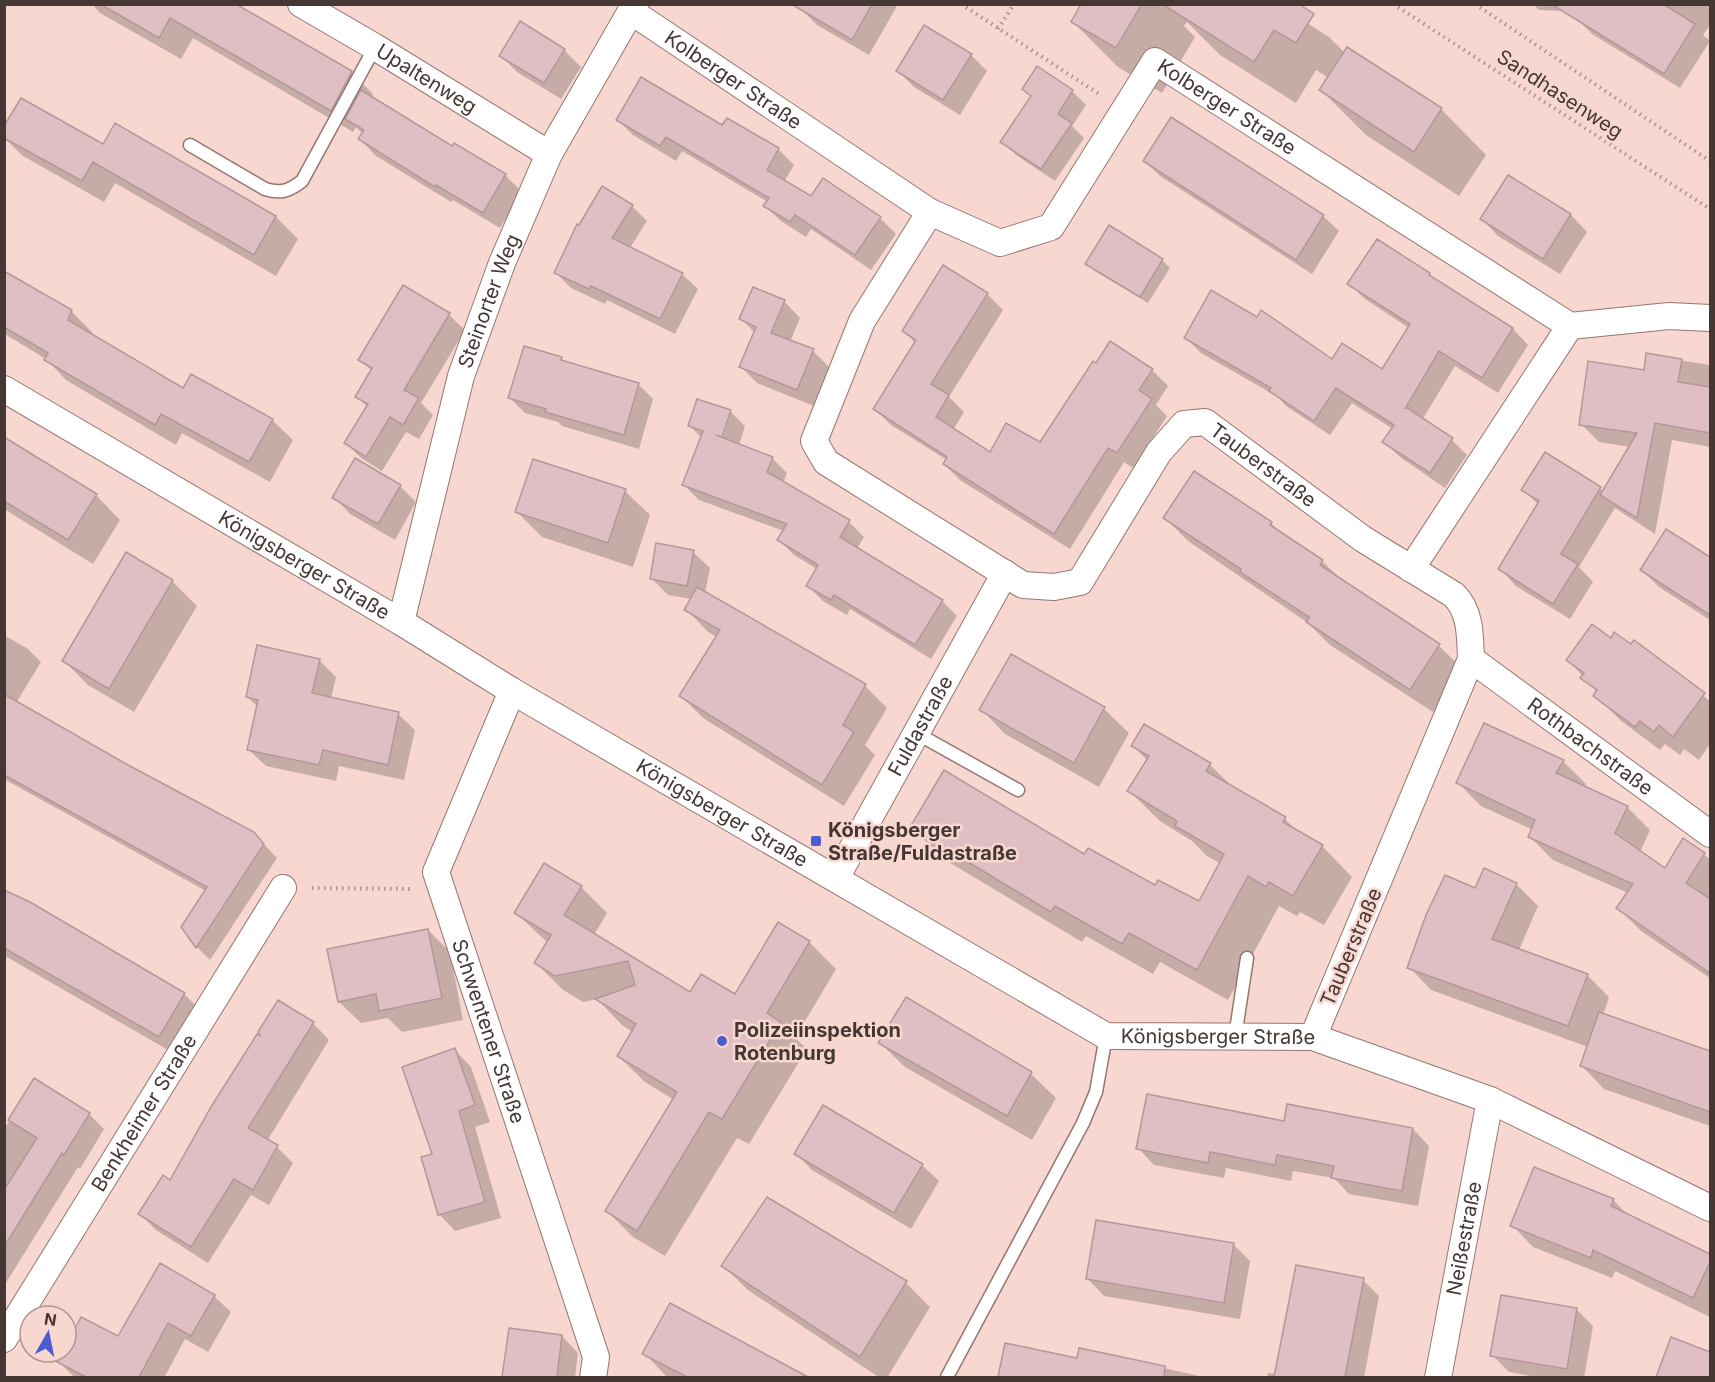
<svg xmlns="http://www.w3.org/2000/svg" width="1715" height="1382" font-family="Inter,sans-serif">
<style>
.shadow{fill:#0003;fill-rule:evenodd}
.building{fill:#e0bfc4;stroke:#b5969a;stroke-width:1.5}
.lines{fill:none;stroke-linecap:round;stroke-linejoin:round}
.service-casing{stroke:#947771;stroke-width:15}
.minor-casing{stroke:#947771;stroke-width:28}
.path{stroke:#ab938e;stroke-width:4;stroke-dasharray:1.5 4.5;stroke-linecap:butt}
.service{stroke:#fff;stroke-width:12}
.minor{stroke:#fff;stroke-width:26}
.poi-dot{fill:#4d5bd0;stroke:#f8d7d1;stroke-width:2}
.labels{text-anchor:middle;stroke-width:5;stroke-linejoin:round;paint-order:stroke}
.street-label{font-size:20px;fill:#443734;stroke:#f8d7d1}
.poi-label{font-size:20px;font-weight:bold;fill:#443734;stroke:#f8d7d1;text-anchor:start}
</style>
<rect width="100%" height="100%" fill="#f8d7d1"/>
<g class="shadow">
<path d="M 92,4 L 233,4 L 351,72 L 373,94 L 372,98 L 453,148 L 454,145 L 505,175 L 522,192 L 500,228 L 453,200 L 451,202 L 376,156 L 360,139 L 363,134 L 356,127 L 353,132 L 193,38 L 181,59 L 100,13 Z"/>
<path d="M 792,4 L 895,4 L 897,6 L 869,55 L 817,25 L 802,10 Z"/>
<path d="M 1083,4 L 1277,4 L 1329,37 L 1345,53 L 1441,109 L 1486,155 L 1459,196 L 1366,135 L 1321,90 L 1329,78 L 1316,70 L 1296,103 L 1220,55 L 1187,22 L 1184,26 L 1195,37 L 1162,93 L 1118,67 L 1073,22 Z"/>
<path d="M 1533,4 L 1710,4 L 1710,25 L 1703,35 L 1710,41 L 1680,88 L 1592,34 L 1576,18 L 1580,12 L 1539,10 Z"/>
<path d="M 564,50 L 581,67 L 561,99 L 517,72 L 501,56 Z"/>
<path d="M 971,55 L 987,71 L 960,115 L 914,87 L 898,71 Z"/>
<path d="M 1038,68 L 1072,91 L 1086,105 L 1072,126 L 1084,138 L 1055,181 L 1016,155 L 1002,141 L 1032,97 L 1023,89 Z"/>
<path d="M 618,120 L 723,127 L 727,120 L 778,149 L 794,165 L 784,182 L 812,199 L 880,218 L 896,234 L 871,270 L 811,229 L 806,237 L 781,221 L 765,206 L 768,202 L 682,151 L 676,161 L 633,135 Z"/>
<path d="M 116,125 L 276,217 L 298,239 L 276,276 L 115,183 L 104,202 L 23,156 L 4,138 L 104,147 Z"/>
<path d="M 1145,161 L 1246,168 L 1323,216 L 1339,231 L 1312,274 L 1160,176 Z"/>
<path d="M 1508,177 L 1571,215 L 1587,232 L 1560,274 L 1498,236 L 1482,219 Z"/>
<path d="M 632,206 L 647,221 L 630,248 L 682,274 L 698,289 L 675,334 L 607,300 L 605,304 L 571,288 L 555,272 Z"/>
<path d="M 1109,227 L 1162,260 L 1170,268 L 1148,303 L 1095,271 L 1087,263 Z"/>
<path d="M 1377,241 L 1429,275 L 1437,282 L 1513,329 L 1528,345 L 1498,393 L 1455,366 L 1422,420 L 1452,440 L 1467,455 L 1445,488 L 1400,457 L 1384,442 L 1393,429 L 1352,403 L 1330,435 L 1286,406 L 1278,397 L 1201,353 L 1186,338 L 1333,361 L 1382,371 L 1409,328 L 1365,299 L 1349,284 Z"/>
<path d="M 944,267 L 987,294 L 1003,310 L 949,397 L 964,412 L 953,430 L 991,454 L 1041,444 L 1111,343 L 1152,370 L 1168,386 L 1156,405 L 1167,416 L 1133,468 L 1124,462 L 1070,549 L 960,480 L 944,464 L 947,460 L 891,425 L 875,409 L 916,344 L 904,331 Z"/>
<path d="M 11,277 L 72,312 L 92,332 L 91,335 L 183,390 L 272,420 L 293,440 L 270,482 L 182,433 L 176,445 L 66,380 L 46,359 L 8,336 L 4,333 L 4,287 Z"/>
<path d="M 403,287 L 449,315 L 465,330 L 421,403 L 433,415 L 419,439 L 406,432 L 382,471 L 361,458 L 346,443 L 368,408 L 357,396 L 372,371 L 360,359 Z"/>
<path d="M 784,301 L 800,318 L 790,342 L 813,351 L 829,367 L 814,406 L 757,383 L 740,366 L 755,333 L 741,319 Z"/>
<path d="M 1647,355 L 1710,365 L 1710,447 L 1672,440 L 1655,534 L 1615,508 L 1579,567 L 1593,582 L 1570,619 L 1516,586 L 1500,569 L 1539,505 L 1523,490 L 1545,455 L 1603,491 L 1630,447 L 1599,442 L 1581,424 L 1645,371 Z"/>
<path d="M 561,358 L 565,362 L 638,384 L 653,399 L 639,449 L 562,426 L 558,422 L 525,413 L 510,398 Z"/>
<path d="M 730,411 L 745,426 L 739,445 L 772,458 L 787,473 L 783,483 L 849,522 L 864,537 L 857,549 L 942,601 L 957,616 L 931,659 L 850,609 L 847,615 L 823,601 L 808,586 L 817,569 L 794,555 L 779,540 L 784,531 L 699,500 L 684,485 L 702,438 L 690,426 ZM 726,418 L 729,418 L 721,444 L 718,443 Z"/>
<path d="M 4,438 L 96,495 L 120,520 L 93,564 L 4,509 Z"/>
<path d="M 400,486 L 416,502 L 395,540 L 350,514 L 334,497 Z"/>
<path d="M 625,491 L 650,515 L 633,567 L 542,537 L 517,512 Z"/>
<path d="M 1165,518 L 1271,523 L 1283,535 L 1322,561 L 1346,584 L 1439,646 L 1462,668 L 1433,712 L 1330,645 L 1308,623 L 1188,541 Z"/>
<path d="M 1667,531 L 1710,558 L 1710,620 L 1659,587 L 1642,570 Z"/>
<path d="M 693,552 L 710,568 L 705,593 L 865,686 L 887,708 L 865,745 L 875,755 L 844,806 L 703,718 L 681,696 L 717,637 L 708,632 L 686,609 L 691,599 L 668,595 L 651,578 Z"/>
<path d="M 126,554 L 172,581 L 197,606 L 134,712 L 88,685 L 64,661 Z"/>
<path d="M 4,635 L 28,649 L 41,662 L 16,703 L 127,766 L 253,833 L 277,858 L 210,960 L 197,947 L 183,927 L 206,891 L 4,779 Z"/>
<path d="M 1611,640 L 1631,646 L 1634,642 L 1710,701 L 1710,744 L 1699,760 L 1684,749 L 1680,755 L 1665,744 L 1660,750 L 1620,720 L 1595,695 L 1597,692 L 1568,660 Z"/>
<path d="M 1011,656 L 1104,709 L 1129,733 L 1099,787 L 1005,734 L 981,709 Z"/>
<path d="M 319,660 L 336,677 L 331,699 L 398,714 L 415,730 L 404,780 L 339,766 L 336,781 L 266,766 L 249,750 L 258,707 L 247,697 Z"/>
<path d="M 1133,746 L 1210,765 L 1235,789 L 1285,819 L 1299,833 L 1322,846 L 1352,877 L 1324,925 L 1300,912 L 1297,916 L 1279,906 L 1228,1000 L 1160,962 L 1153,974 L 1086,936 L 1082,942 L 942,858 L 912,827 L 1085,856 L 1199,903 L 1221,864 L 1207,856 L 1192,841 L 1160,821 L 1129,791 L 1148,761 Z"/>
<path d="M 1563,761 L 1586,784 L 1584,788 L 1627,807 L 1650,830 L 1640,852 L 1665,870 L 1684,840 L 1710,859 L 1710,978 L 1641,931 L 1618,908 L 1628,893 L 1553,860 L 1530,837 L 1533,830 L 1481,806 L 1458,783 Z"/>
<path d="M 1516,884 L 1538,906 L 1519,950 L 1587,975 L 1609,997 L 1603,1015 L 1710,1052 L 1710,1126 L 1604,1089 L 1582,1066 L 1588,1047 L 1431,990 L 1409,967 L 1476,890 Z"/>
<path d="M 581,887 L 607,913 L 594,935 L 690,994 L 735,996 L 779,924 L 809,942 L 836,969 L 795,1038 L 807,1049 L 749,1144 L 737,1138 L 665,1256 L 633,1237 L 607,1211 L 674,1100 L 645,1082 L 618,1056 L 633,1032 L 623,1026 L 597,999 L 583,1002 L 563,990 L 536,963 L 548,943 L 516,913 Z"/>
<path d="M 4,891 L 184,994 L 207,1016 L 182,1058 L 5,956 L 4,958 Z"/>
<path d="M 428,930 L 450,952 L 463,1020 L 402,1032 L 388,1018 L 361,1023 L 339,1002 Z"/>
<path d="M 907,999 L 1031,1074 L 1056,1098 L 1032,1140 L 905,1067 L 880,1043 Z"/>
<path d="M 313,1023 L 329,1040 L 267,1141 L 277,1147 L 293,1163 L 269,1205 L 251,1195 L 208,1263 L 156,1230 L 140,1214 L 170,1182 L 266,1041 Z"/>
<path d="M 455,1050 L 471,1067 L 490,1122 L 475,1127 L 501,1218 L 455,1231 L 439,1214 L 434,1155 Z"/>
<path d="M 35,1080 L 89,1114 L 104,1129 L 80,1169 L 78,1167 L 4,1286 L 4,1129 Z"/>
<path d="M 1285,1123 L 1413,1129 L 1429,1146 L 1418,1206 L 1349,1194 L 1334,1178 L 1293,1171 L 1291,1181 L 1226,1168 L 1224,1178 L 1154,1165 L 1138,1148 Z"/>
<path d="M 796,1154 L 922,1165 L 939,1181 L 911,1229 L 812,1170 Z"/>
<path d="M 1613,1200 L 1630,1217 L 1710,1255 L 1710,1317 L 1615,1271 L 1612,1278 L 1533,1247 L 1512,1225 Z"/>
<path d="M 1234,1245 L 1250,1261 L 1240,1319 L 1104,1296 L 1088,1279 Z"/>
<path d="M 723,1266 L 906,1283 L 930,1307 L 887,1378 L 880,1378 L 748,1290 Z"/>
<path d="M 1363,1280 L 1379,1296 L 1364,1378 L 1267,1378 L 1268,1373 L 1277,1374 Z"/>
<path d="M 214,1296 L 231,1312 L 208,1352 L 185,1339 L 164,1378 L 75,1378 L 59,1362 L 66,1349 L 118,1338 Z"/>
<path d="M 1576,1309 L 1593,1326 L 1584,1378 L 1542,1378 L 1509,1372 L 1492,1355 Z"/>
<path d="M 510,1330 L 562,1336 L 578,1353 L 575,1378 L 504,1378 Z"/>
<path d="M 1672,1339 L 1710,1354 L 1710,1378 L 1657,1378 Z"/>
<path d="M 1006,1345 L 1078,1359 L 1080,1349 L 1208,1378 L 999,1378 Z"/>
<path d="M 644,1353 L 795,1372 L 800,1378 L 668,1378 Z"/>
</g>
<g class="building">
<path d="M 100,4 L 236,4 L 352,71 L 331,111 L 170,18 L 159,38 Z"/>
<path d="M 791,4 L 872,4 L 852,40 Z"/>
<path d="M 1081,4 L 1142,4 L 1116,48 L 1071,22 Z"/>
<path d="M 1162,4 L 1299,4 L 1314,14 L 1296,43 L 1274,30 L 1254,62 Z"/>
<path d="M 1551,4 L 1663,4 L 1695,24 L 1664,74 Z"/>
<path d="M 520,21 L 565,49 L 544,83 L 499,56 Z"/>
<path d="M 924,25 L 972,54 L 943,100 L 896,71 Z"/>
<path d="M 1347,47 L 1442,108 L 1414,152 L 1319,90 Z"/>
<path d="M 1037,66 L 1073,90 L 1058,114 L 1072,123 L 1041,169 L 1000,142 L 1031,96 L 1022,89 Z"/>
<path d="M 641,77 L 722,125 L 727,118 L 779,148 L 767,170 L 811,196 L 823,178 L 881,217 L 855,255 L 795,215 L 790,222 L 763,206 L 769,198 L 666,137 L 660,146 L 616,120 Z"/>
<path d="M 361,90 L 452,146 L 454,143 L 506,174 L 483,213 L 436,185 L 435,187 L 358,139 L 364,130 L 345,119 Z"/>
<path d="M 21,98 L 103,144 L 115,123 L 276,216 L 254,255 L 93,162 L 82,181 L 4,138 L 4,126 Z"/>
<path d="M 1171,117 L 1324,215 L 1296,260 L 1143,161 Z"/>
<path d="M 1508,175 L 1571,214 L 1543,259 L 1480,219 Z"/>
<path d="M 602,186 L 633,205 L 612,238 L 683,273 L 660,319 L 591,286 L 589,289 L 554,273 L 577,224 L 579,225 Z"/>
<path d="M 1109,225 L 1163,259 L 1140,297 L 1085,264 Z"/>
<path d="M 1377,239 L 1430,273 L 1429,275 L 1513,328 L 1482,378 L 1439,351 L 1405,409 L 1406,407 L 1453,438 L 1430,473 L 1382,442 L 1394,425 L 1336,388 L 1314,421 L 1269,391 L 1271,388 L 1184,338 L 1211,290 L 1257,317 L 1261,310 L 1332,359 L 1342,343 L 1382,369 L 1410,324 L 1347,284 Z"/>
<path d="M 943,265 L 988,293 L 931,384 L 949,395 L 936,417 L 990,452 L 1006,423 L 1040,442 L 1093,361 L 1096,363 L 1110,341 L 1153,369 L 1139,390 L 1152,399 L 1117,453 L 1108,448 L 1054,534 L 943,464 L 947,457 L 873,409 L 916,340 L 902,331 Z"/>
<path d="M 4,271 L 72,310 L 68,320 L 183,388 L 191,374 L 273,419 L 249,462 L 161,414 L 155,425 L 44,360 L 48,353 L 4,327 Z"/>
<path d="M 403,285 L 450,313 L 404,390 L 419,398 L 403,425 L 390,417 L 366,457 L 344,443 L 368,404 L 355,397 L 372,368 L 358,360 Z"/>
<path d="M 753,287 L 785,300 L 771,333 L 814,349 L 797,390 L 739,367 L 756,327 L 739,319 Z"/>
<path d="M 524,346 L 562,357 L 561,360 L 639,383 L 624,435 L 545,412 L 546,409 L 508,398 Z"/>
<path d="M 1646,353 L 1682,359 L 1678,382 L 1710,387 L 1710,433 L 1655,423 L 1637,518 L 1600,495 L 1637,433 L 1579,425 L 1588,361 L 1644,370 Z"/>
<path d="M 697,399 L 731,410 L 722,437 L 716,435 L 773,457 L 767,472 L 850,520 L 840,537 L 943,600 L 915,645 L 834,595 L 831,600 L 806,586 L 818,565 L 777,540 L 787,524 L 682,485 L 703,431 L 688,426 Z"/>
<path d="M 4,437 L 97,494 L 68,540 L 4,501 Z"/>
<path d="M 1545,452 L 1601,487 L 1561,554 L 1578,564 L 1553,604 L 1498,569 L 1539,501 L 1521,490 Z"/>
<path d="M 355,458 L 401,485 L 378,524 L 332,498 Z"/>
<path d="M 533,459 L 626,489 L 608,543 L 515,512 Z"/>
<path d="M 1194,471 L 1272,522 L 1270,525 L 1323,560 L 1320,565 L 1440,644 L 1410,690 L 1306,622 L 1309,617 L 1240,572 L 1241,569 L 1163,518 Z"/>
<path d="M 1666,529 L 1710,557 L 1710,615 L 1640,570 Z"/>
<path d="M 656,543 L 694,550 L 687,586 L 650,579 Z"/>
<path d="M 126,552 L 173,580 L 109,689 L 62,661 Z"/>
<path d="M 697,587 L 866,684 L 843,725 L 854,732 L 822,785 L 679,696 L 720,630 L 684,610 Z"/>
<path d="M 1592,624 L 1611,638 L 1614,632 L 1631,644 L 1634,640 L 1705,693 L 1673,737 L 1659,725 L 1654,732 L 1640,721 L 1635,727 L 1593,696 L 1597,690 L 1580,678 L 1584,673 L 1566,660 Z"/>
<path d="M 257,645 L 320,659 L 312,693 L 399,712 L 388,765 L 323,750 L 319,765 L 247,750 L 258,700 L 246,697 Z"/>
<path d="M 1011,654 L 1105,707 L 1074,763 L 979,710 Z"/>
<path d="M 4,694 L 128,765 L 254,832 L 264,844 L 196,948 L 181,927 L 207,887 L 4,775 Z"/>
<path d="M 1484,723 L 1564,760 L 1556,773 L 1628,806 L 1615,833 L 1665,868 L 1683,838 L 1705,853 L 1686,883 L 1710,899 L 1710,973 L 1616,908 L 1633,884 L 1528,837 L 1535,820 L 1456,783 Z"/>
<path d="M 1144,724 L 1211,763 L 1206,771 L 1286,817 L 1283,822 L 1323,845 L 1293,896 L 1269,882 L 1266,887 L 1248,876 L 1197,970 L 1129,933 L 1122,944 L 1055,906 L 1051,912 L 910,827 L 944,770 L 1084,854 L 1088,848 L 1155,885 L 1158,880 L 1199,901 L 1224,854 L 1175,826 L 1177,821 L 1127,791 L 1149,756 L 1131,746 Z"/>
<path d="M 544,863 L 582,886 L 564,915 L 690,992 L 701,974 L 735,994 L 778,922 L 810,941 L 767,1013 L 781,1022 L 722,1119 L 709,1112 L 637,1231 L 605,1211 L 677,1092 L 617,1056 L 636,1024 L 595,999 L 635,985 L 628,961 L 555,976 L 534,963 L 551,935 L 514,913 Z"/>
<path d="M 1484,868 L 1517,883 L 1492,939 L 1588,974 L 1568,1026 L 1407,968 L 1426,915 L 1445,875 L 1475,888 Z"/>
<path d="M 4,890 L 30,902 L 185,993 L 159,1037 L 4,948 Z"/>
<path d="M 428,929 L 442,998 L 379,1011 L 376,994 L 338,1002 L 327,949 Z"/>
<path d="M 906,997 L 1032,1072 L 1007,1116 L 878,1043 Z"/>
<path d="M 278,1000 L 314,1022 L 248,1128 L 278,1145 L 253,1190 L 234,1179 L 191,1247 L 138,1214 L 163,1175 L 170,1180 L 211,1107 L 257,1034 L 261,1036 L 258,1032 Z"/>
<path d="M 1599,1012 L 1710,1051 L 1710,1112 L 1580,1066 Z"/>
<path d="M 455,1048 L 475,1105 L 459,1111 L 485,1202 L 438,1215 L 421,1157 L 432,1154 L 402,1067 Z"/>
<path d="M 34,1078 L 90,1113 L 64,1155 L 62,1153 L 4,1247 L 4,1190 L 37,1138 L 8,1120 Z"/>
<path d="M 1147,1094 L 1284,1121 L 1287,1104 L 1413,1128 L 1402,1191 L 1331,1178 L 1334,1166 L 1277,1155 L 1275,1165 L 1210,1152 L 1208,1163 L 1136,1149 Z"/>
<path d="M 823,1105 L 923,1164 L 894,1213 L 794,1154 Z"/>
<path d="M 1534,1167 L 1614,1199 L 1611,1206 L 1710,1254 L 1710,1262 L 1693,1298 L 1593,1250 L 1591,1258 L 1510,1226 Z"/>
<path d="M 767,1197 L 907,1281 L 860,1357 L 721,1266 Z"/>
<path d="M 1096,1220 L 1234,1243 L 1224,1303 L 1086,1279 Z"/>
<path d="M 160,1263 L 215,1295 L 191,1336 L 168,1323 L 139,1377 L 86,1377 L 57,1362 L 63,1352 L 66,1352 L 66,1346 L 81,1317 L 118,1336 Z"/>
<path d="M 1296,1265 L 1364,1278 L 1345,1377 L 1274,1377 Z"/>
<path d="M 1501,1295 L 1577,1308 L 1567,1369 L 1490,1356 Z"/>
<path d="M 670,1303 L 808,1377 L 687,1377 L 642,1354 Z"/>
<path d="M 509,1328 L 562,1335 L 557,1377 L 502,1377 Z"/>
<path d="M 1671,1337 L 1710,1352 L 1710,1377 L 1656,1377 Z"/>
<path d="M 1005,1343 L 1077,1358 L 1079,1348 L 1165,1366 L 1164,1377 L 998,1377 Z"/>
</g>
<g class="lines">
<defs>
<g id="service">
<path d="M 190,145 L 265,189 C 281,194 289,191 302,181 L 375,47"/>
<path d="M 916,733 L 1018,790"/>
<path d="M 1235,1037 L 1247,958"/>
<path d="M 947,1377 L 1083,1123 L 1096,1092 L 1106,1036"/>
</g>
<g id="minor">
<path id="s1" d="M 301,4 L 375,47 L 549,154"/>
<path id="s2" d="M 632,12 L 930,212 L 1000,243 L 1051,227 L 1155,61 L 1570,326 L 1411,569"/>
<path id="s3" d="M 930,212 L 862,321 L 814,441 L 826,462 L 1023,585 L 1054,587 L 1080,582 L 1159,452 L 1184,424 L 1205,422 L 1363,539 L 1454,595 C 1471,612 1470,636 1471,659 L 1313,1037"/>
<path d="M 1570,326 L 1669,316 L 1710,318"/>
<path id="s4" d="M 4,389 L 401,622 L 512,691 L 1106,1036 L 1313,1037 L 1490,1100 L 1710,1208"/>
<path id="s5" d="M 401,622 L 461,376 L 502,263 L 549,154 L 635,4"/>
<path id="s6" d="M 1471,659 L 1710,834"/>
<path id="s7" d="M 512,691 L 436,872 L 596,1357 L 593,1378"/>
<path id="s8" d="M 836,878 L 1005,573"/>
<path id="s9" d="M 4,1339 L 283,888"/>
<path id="s10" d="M 1438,1378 L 1490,1100"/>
</g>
</defs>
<use href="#service" class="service-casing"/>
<use href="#minor" class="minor-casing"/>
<g class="path">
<path d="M 961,4 L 1099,94"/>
<path d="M 1393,4 L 1710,209"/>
<path d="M 1475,4 L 1710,161"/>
<path d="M 998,29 L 1014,4"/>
<path d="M 312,888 L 410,889"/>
</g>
<use href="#service" class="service"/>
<use href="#minor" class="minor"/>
</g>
<g class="poi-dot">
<rect x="810" y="835" width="12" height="12" rx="3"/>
<circle cx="722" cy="1041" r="6"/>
</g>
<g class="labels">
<g class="street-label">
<text dy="7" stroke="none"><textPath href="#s1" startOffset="146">Upaltenweg</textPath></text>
<text dy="7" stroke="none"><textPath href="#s2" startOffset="122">Kolberger Straße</textPath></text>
<text transform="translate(1560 94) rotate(33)" y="7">Sandhasenweg</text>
<text dy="7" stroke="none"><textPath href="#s2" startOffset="770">Kolberger Straße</textPath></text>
<text dy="7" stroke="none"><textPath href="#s5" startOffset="333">Steinorter Weg</textPath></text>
<text dy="7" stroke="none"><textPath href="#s3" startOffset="855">Tauberstraße</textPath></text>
<text dy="7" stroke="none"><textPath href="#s4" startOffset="348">Königsberger Straße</textPath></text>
<text dy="7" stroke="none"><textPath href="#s8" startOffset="174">Fuldastraße</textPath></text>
<text dy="7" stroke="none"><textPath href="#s6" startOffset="148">Rothbachstraße</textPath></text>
<text dy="7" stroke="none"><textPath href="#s4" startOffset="834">Königsberger Straße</textPath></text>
<text transform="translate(1351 947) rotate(-67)" y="7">Tauberstraße</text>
<text dy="7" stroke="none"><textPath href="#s7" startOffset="364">Schwentener Straße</textPath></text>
<text dy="7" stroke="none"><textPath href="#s4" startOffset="1390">Königsberger Straße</textPath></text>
<text dy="7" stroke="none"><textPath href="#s9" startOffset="266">Benkheimer Straße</textPath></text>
<text dy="7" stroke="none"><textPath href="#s10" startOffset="142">Neißestraße</textPath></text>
</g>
<g class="poi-label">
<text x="828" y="837">Königsberger<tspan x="828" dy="23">Straße/Fuldastraße</tspan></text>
<text x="734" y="1037">Polizeiinspektion<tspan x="734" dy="23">Rotenburg</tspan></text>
</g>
</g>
<rect width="1715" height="1382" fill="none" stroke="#443734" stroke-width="12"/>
<g transform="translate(48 1334) rotate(9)"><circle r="28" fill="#f8d7d1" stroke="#b09792" stroke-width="1.5"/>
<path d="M0-4.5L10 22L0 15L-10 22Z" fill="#4d5bd0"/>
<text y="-9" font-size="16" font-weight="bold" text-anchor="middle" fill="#443734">N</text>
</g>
</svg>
